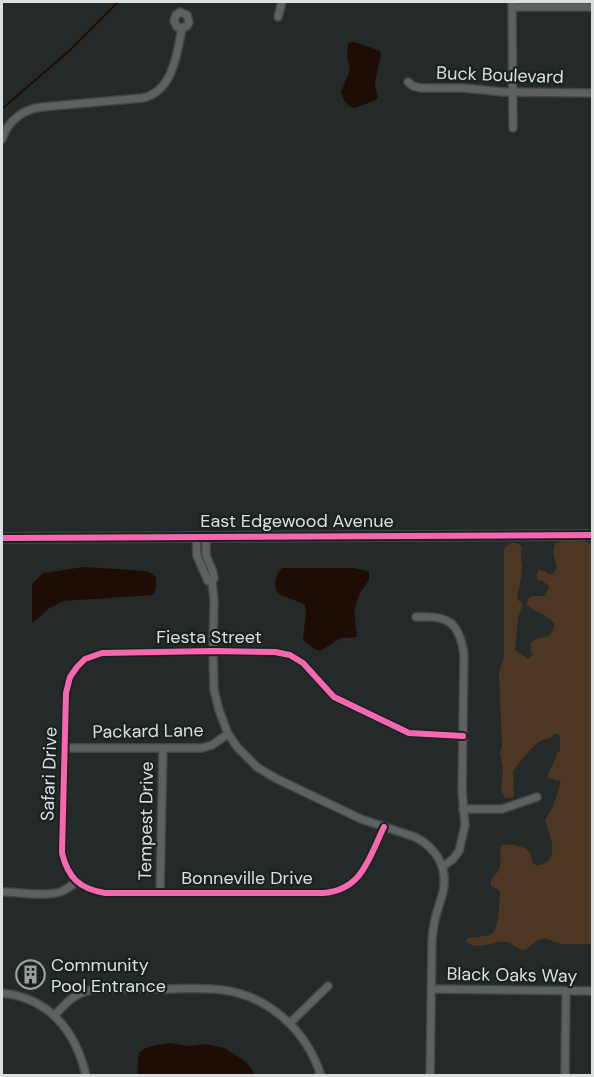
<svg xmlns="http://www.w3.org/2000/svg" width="594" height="1077" font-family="'DM Sans',sans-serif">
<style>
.green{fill:#4d3622}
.water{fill:#1e0d04}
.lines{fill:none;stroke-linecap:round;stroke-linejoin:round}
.stream{stroke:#1e0d04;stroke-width:2}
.street-casing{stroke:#424645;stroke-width:10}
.secondary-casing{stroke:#424645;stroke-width:12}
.street{stroke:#5f6161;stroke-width:7}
.secondary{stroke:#606564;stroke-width:9}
.cycleway-casing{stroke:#192221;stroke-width:10}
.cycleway{stroke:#f766af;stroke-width:6}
.labels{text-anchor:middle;stroke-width:4.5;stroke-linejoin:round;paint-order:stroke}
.street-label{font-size:18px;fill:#d9e0df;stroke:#192221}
.poi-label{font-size:18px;fill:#d9e0df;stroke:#192221;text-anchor:start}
</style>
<rect width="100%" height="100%" fill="#242a29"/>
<path class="green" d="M 578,539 L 592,544 L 592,944 L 560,944 L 544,938 C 541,939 538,940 535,942 C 531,944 529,949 524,950 C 517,950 513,943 507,942 C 492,940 479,952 465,941 L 467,939 C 474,937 484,937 491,934 C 500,930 499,902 500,892 L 497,889 L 491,886 C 490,875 496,877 499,869 C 502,862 500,854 500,848 L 503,844 C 511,845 525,845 530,853 C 532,857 531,862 536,865 C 538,866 543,865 545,863 C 560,854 548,832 545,820 C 551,812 554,804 557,795 C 559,790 559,785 561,780 L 557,781 L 547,777 L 558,752 L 560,752 L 560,736 L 555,733 L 551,738 C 537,737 522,760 513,771 L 514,796 L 513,798 L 505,798 L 501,791 L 503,771 L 500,752 L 502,748 L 499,673 L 504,657 L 504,549 C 509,543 512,542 519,544 L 522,547 C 520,557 521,559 522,567 C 522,577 519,588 517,598 L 519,601 L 522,602 L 522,607 L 518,618 L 515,650 L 528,659 L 533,655 L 530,649 L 531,643 C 540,633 553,643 554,623 C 547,615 536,612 527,605 L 528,599 L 532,596 L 545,596 L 549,586 L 542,581 L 537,580 L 537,573 L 539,570 L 545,571 L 549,575 C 566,568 548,557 555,544 L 562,541 Z"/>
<g class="water">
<path d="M 352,42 L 358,43 L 380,51 L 381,55 L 375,81 L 375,86 L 378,97 L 376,100 L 355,108 C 347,107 343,100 341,92 L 350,70 L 347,56 L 348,44 Z"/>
<path d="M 84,567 L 147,571 L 156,577 L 156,589 L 153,595 L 63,601 L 48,609 L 41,616 L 32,623 L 32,584 L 43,573 Z"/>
<path d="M 282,568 L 353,568 L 368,571 L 369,572 L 369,580 L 360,593 L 354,611 L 357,637 L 341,638 L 320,651 L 316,650 L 303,640 L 306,610 L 305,605 C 294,597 273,599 275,582 C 276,576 278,572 282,568 Z"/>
<path d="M 170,1043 L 189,1046 L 205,1044 L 225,1048 L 246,1062 L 252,1069 L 254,1075 L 137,1075 L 139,1053 C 147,1045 159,1045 170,1043 Z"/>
</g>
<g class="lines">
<path class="stream" d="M 2,109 L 70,50 L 118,2"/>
<defs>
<g id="street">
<path d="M 512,2 L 513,128"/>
<path d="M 513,7 L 592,7"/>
<path d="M 278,17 L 282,2"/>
<path d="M 408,82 L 413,86 L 421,88 L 463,88 L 504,92 L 592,93"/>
<path d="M 2,139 C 8,121 23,109 42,107 L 142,98 C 173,92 177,54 182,28 L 187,26 L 189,22 L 187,15 L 180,12 L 176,15 L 174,21 L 177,27 L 182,28"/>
<path d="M 196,537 L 197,556 L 208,581 L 212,582"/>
<path d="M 206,537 L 206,555 L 213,572 L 214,578 L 212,582 L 214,600 L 213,651 L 214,690 L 219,710 L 228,734 L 238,748 L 257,767 L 275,778 L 361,819 L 415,837 C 437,848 448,868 443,892 C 440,903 436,913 434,924 C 433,930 432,937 432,943 L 430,1076"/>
<path d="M 416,617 C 447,615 459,621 464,654 L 462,790 L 465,825 L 459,851 L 453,859 L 442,867"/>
<path d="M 65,748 L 202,748 L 212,745 L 228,734"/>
<path d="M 463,809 L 502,809 L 537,797"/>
<path d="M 384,827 C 369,857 363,890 323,893 L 105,893 C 80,889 68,878 62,853 L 66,693 L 70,677 L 77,667 L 85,659 L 102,653 L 213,651 L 275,652 L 290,655 L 303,663 L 334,697 L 409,733 L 463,736"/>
<path d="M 2,892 C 19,892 43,897 60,892 C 66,890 71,886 76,882"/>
<path d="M 160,893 L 163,748"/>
<path d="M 431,989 L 592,991"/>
<path d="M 2,993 C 49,998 76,1031 86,1076"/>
<path d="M 55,1015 C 67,1002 73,995 90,990 C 112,988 136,989 158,989 C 180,989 202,987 223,990 C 269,996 307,1031 321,1076"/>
<path d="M 290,1023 L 328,986"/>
<path d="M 565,1076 L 566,991"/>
</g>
<path id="secondary" d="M 2,538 L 592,535"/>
</defs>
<use href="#street" class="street-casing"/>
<use href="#secondary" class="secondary-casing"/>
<use href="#street" class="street"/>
<use href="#secondary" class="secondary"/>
<defs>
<g id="cycleway">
<path d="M 2,538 L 592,535"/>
<path d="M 384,827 C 369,857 363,890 323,893 L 105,893 C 80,889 68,878 62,853 L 66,693 L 70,677 L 77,667 L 85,659 L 102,653 L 213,651 L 275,652 L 290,655 L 303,663 L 334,697 L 409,733 L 463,736"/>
</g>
</defs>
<use href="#cycleway" class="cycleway-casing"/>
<use href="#cycleway" class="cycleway"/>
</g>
<defs>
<symbol id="building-ring" viewBox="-11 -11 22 22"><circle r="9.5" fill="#192221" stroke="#9aa09f" stroke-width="1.5"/><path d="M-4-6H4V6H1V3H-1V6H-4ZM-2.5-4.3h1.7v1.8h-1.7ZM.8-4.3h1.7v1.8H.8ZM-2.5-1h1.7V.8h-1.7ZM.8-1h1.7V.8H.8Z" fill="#9aa09f"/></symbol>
</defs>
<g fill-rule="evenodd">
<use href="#building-ring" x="14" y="958" width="33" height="33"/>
</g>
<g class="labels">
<g class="street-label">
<text transform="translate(500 75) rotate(2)" y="6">Buck Boulevard</text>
<text x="297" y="527">East Edgewood Avenue</text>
<text x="209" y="643">Fiesta Street</text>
<text transform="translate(148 731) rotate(-1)" y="6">Packard Lane</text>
<text transform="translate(49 774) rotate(-88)" y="6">Safari Drive</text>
<text transform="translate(146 821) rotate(-89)" y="6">Tempest Drive</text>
<text x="247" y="884">Bonneville Drive</text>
<text transform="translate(512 975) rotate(1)" y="6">Black Oaks Way</text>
</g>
<g class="poi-label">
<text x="51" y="971">Community<tspan x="51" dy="21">Pool Entrance</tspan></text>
</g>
</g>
<rect width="594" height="1077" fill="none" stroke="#d9e0df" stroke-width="6"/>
</svg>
